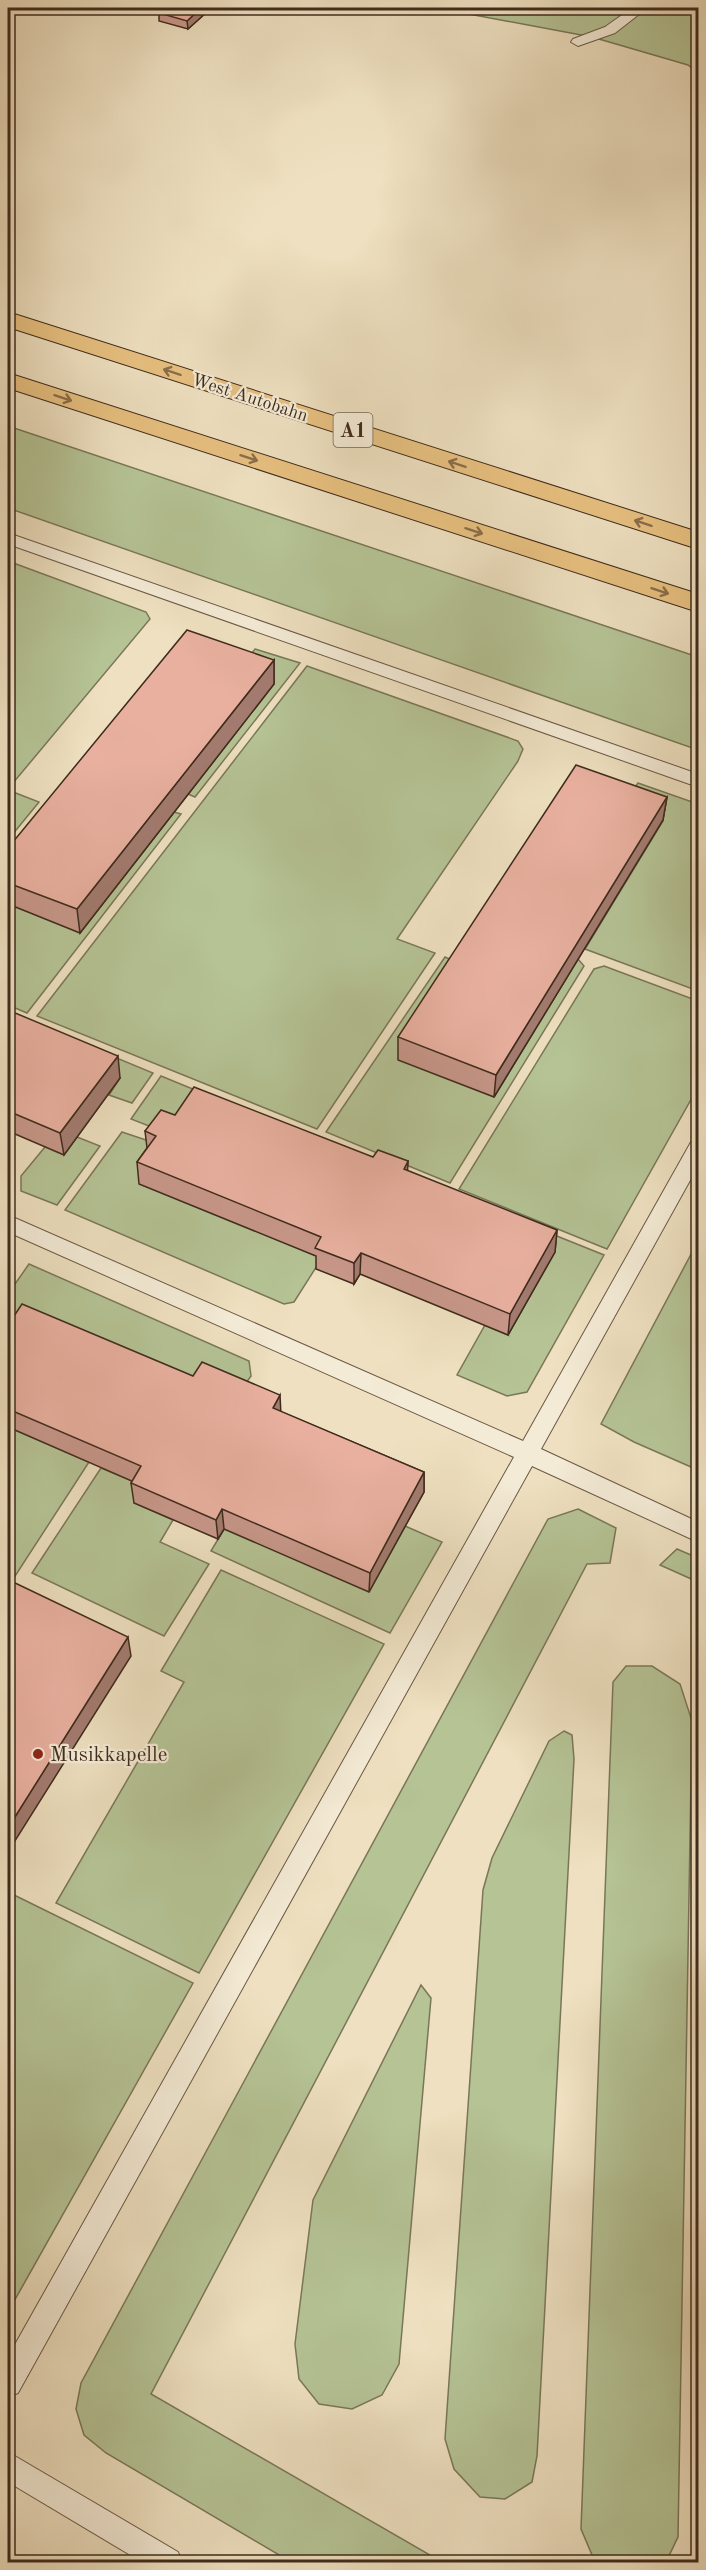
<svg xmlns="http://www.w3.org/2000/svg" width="706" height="2570" font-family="'Old Standard TT',serif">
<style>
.green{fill:#b5c395;stroke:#7a7758;stroke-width:1.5}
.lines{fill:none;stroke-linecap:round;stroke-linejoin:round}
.service-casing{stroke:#6b5845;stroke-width:2}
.motorway-casing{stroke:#3f2b1c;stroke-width:2}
.service{fill:#f4ebd6;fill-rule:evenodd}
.motorway{fill:#e7c080;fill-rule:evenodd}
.wall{fill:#c8978a;stroke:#3f2b1c;stroke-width:1.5}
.shaded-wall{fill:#a37b70;stroke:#3f2b1c;stroke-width:1.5}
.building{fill:#e9b0a0;stroke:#3f2b1c;stroke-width:1.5}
.oneway{stroke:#8b6e49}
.poi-dot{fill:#8f2418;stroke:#f4ebd6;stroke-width:2}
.labels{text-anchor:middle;stroke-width:4.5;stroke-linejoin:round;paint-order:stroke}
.far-street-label{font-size:18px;fill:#3f2b1c;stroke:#f4ebd6}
.shield{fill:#f4ebd6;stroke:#756554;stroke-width:1.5}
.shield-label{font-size:20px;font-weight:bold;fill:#3f2b1c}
.poi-label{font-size:21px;fill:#3f2b1c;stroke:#f4ebd6;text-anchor:start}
</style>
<rect width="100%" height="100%" fill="#eee0c0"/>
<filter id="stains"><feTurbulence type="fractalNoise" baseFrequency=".00333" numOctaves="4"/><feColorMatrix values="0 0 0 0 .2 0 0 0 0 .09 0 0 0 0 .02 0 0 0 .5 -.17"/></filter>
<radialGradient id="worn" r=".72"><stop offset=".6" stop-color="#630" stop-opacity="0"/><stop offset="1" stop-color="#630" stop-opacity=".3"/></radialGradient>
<g class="green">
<path d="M 448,8 L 698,8 L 698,73 L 688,65 L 592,37 L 447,10 Z"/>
<path d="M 8,426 L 698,657 L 698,750 L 8,508 Z"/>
<path d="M 8,561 L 146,612 L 150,619 L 8,789 Z"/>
<path d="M 255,649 L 300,663 L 195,797 L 188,794 L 238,671 Z"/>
<path d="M 307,666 L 518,741 L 523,749 L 518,761 L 397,939 L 435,953 L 317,1129 L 37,1016 Z"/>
<path d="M 638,783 L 698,804 L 698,991 L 585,949 L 663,821 L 622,806 Z"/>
<path d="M 8,790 L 39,802 L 8,840 Z"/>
<path d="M 174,812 L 181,814 L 27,1013 L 8,1005 L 8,904 L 80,932 Z"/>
<path d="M 445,957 L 460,964 L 578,959 L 584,966 L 450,1183 L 326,1132 Z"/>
<path d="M 604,966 L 698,1001 L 698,1087 L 607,1249 L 459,1189 L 594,969 Z"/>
<path d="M 8,1013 L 153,1073 L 132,1103 L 109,1095 L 120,1078 Z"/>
<path d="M 161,1076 L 385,1168 L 177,1137 L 131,1119 Z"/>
<path d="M 122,1132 L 155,1143 L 140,1184 L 322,1258 L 294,1302 L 284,1304 L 65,1210 Z"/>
<path d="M 77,1137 L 100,1146 L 57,1205 L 21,1191 L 21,1176 L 45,1147 Z"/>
<path d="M 400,1173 L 604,1255 L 527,1392 L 507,1396 L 457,1375 L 485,1325 L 508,1335 Z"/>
<path d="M 698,1241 L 698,1470 L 634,1442 L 601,1424 Z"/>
<path d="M 29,1264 L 249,1361 L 251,1376 L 237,1396 L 8,1353 L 8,1294 Z"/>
<path d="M 8,1427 L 89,1462 L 8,1587 Z"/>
<path d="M 101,1468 L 144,1486 L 134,1503 L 173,1520 L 160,1542 L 209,1564 L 164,1636 L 32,1573 Z"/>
<path d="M 578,1509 L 616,1528 L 610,1563 L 587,1564 L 151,2394 L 442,2562 L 291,2562 L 106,2453 L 84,2435 L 76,2409 L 81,2383 L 548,1519 Z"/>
<path d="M 405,1526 L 442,1542 L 390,1633 L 211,1551 L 224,1529 Z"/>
<path d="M 677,1549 L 698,1558 L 698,1582 L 660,1565 Z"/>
<path d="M 221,1570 L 384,1644 L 199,1973 L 56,1903 L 184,1682 L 161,1671 Z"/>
<path d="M 626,1666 L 652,1666 L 680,1684 L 692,1721 L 678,2537 L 666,2562 L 595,2562 L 581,2529 L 613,1682 Z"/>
<path d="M 564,1731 L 572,1735 L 574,1759 L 537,2456 L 532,2482 L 505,2499 L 480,2497 L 454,2469 L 445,2439 L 483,1890 L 492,1858 L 549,1741 Z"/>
<path d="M 12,1894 L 193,1983 L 8,2312 L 8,1901 Z"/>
<path d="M 421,1985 L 431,1998 L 399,2364 L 382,2395 L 352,2409 L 319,2404 L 299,2379 L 295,2344 L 313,2200 Z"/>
</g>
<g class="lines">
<defs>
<g id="service">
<path d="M 632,8 L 647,8 L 615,33 L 578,46 L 571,42 L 573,39 L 605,27 Z"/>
<path d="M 8,533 L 698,774 L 698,787 L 8,544 Z"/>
<path d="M 698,1140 L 698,1166 L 541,1449 L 698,1522 L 698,1542 L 532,1466 L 18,2393 L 8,2397 L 8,2357 L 514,1457 L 8,1232 L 8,1215 L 523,1441 L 691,1142 Z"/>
<path d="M 8,2452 L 178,2552 L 182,2562 L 142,2562 L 8,2482 Z"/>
</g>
<g id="motorway">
<path d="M 8,312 L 698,532 L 698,549 L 8,327 Z"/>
<path d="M 8,373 L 698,594 L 698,612 L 8,388 Z"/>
</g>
</defs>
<use href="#service" class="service-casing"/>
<use href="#motorway" class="motorway-casing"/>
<use href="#service" class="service"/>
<use href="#motorway" class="motorway"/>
</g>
<g class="wall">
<path d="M 208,11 L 188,29 L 159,21 L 159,13 Z"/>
<path d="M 274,660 L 274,684 L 80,933 L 8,904 L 8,848 Z"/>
<path d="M 667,797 L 663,820 L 494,1097 L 398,1060 L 398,1037 Z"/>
<path d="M 8,1010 L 120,1078 L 64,1155 L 8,1131 Z"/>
<path d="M 175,1115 L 373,1157 L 408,1161 L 407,1171 L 557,1230 L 555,1252 L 508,1335 L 360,1274 L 354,1284 L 316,1269 L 316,1256 L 139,1184 L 137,1162 L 147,1148 L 145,1131 Z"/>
<path d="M 8,1325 L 281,1412 L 424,1472 L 424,1492 L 369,1592 L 224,1529 L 218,1539 L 134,1503 L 131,1483 L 132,1481 L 8,1427 Z"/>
</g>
<g class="shaded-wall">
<path d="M 201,8 L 207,8 L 208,11 L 188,29 L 187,21 Z"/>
<path d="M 274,660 L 274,684 L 80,933 L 77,909 Z"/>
<path d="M 667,797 L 663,820 L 494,1097 L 496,1075 Z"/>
<path d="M 118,1056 L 120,1078 L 64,1155 L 60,1133 Z"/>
<path d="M 408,1161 L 407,1183 L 404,1169 Z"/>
<path d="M 557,1230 L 555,1252 L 508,1335 L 510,1314 Z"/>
<path d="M 361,1253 L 360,1274 L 354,1284 L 354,1263 Z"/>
<path d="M 280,1395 L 281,1415 L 273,1408 Z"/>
<path d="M 424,1472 L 424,1492 L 369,1592 L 370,1573 Z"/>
<path d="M 222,1509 L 224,1529 L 218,1539 L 216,1520 Z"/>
<path d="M 128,1637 L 131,1656 L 8,1852 L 8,1828 Z"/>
</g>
<g class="building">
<path d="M 164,8 L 201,8 L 187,21 L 159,13 Z"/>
<path d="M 187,630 L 274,660 L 77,909 L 8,883 L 8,848 Z"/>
<path d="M 576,765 L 667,797 L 496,1075 L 398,1037 Z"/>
<path d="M 8,1010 L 118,1056 L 60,1133 L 8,1111 Z"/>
<path d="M 194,1087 L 373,1157 L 378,1150 L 408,1161 L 404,1169 L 557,1230 L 510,1314 L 361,1253 L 354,1263 L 315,1248 L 321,1237 L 137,1162 L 156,1136 L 145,1131 L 161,1110 L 175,1115 Z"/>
<path d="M 22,1304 L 193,1376 L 202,1362 L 235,1376 L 280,1395 L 273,1408 L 424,1472 L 370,1573 L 222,1509 L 216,1520 L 131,1483 L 141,1466 L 8,1409 L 8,1325 Z"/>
<path d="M 13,1582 L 128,1637 L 8,1828 L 8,1591 Z"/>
</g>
<defs><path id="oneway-shaft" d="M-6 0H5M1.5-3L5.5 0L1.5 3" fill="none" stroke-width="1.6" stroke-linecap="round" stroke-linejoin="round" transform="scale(1.5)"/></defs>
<g class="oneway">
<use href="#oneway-shaft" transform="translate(172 372) rotate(-162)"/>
<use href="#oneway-shaft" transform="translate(63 398) rotate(18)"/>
<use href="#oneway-shaft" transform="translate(249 458) rotate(18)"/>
<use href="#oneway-shaft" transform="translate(457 464) rotate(-162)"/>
<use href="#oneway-shaft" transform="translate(643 523) rotate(-162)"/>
<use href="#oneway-shaft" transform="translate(474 531) rotate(18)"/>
<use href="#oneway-shaft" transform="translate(660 591) rotate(18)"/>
</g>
<circle class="poi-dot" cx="38" cy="1754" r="6"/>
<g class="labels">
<g class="far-street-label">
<text transform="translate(250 397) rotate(18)" y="6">West Autobahn</text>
</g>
<rect class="shield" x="333.5" y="413" width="39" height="34" rx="4.5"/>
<g class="shield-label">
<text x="353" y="437">A1</text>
</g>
<g class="poi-label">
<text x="50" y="1761">Musikkapelle</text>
</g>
</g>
<rect width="706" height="2570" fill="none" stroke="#eee0c0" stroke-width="30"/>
<rect x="9" y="9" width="688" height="2552" fill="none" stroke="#3f2b1c" stroke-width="3"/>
<rect x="15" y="15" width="676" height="2540" fill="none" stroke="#3f2b1c" stroke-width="1.5"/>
<rect width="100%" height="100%" filter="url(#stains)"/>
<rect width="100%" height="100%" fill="url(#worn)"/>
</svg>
